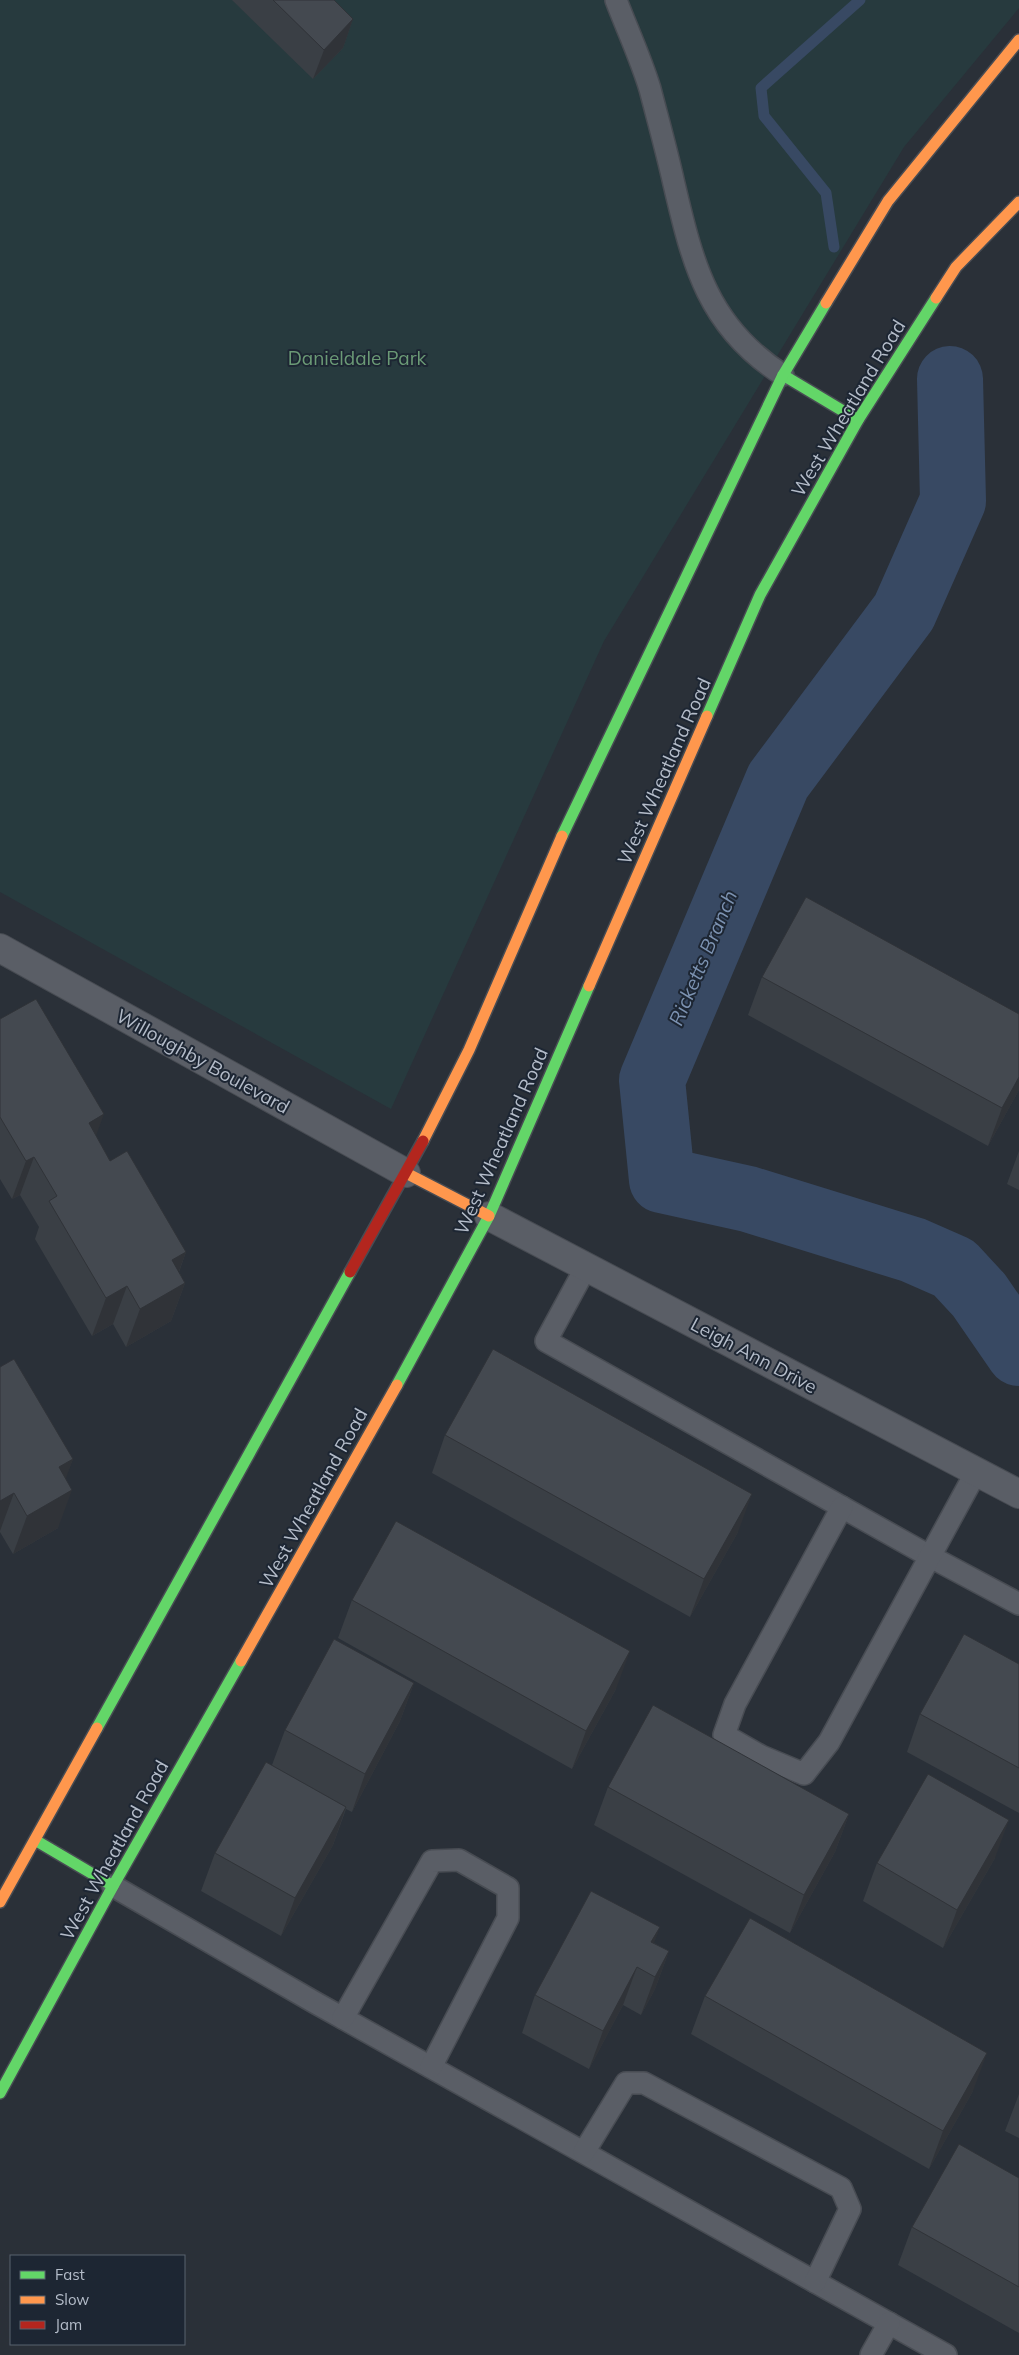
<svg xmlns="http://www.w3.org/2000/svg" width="1019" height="2355" font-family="Mulish,sans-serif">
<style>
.green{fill:#273a3e}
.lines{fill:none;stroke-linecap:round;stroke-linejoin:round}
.stream{stroke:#384963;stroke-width:11}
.river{stroke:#384963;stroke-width:66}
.lane-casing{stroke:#484c53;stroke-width:24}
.street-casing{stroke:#484c53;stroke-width:30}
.fast-casing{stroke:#484c53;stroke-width:14}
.slow-casing{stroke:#484c53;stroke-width:14}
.jam-casing{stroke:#484c53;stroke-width:14}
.lane{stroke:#5a5e66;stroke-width:21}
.street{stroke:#5a5e66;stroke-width:28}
.fast{stroke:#63d668;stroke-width:11}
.slow{stroke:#ff974d;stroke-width:11}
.jam{stroke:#b3261e;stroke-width:11}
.wall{fill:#3a3f45}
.shaded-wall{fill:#303338}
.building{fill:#444950;stroke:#303338}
.labels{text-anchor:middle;stroke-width:4;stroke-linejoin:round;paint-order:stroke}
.park-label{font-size:19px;fill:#6b9a76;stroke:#1d2633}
.street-label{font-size:19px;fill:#b4bcc9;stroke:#1d2633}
.water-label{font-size:20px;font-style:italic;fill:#7c92b1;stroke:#1d2633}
</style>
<rect width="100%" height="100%" fill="#2a3038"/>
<path class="green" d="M 0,0 L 1019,0 L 1019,8 L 904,147 L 604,641 L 391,1109 L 0,892 Z"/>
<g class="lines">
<path class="stream" d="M 834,247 L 826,193 L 764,116 L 761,88 L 860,0"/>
<path class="river" d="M 950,379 L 953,501 L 904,612 L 778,781 L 652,1080 L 662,1180 L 748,1199 L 913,1250 L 954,1268 L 979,1295 L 1019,1353"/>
<defs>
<g id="lane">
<path d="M 616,0 C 627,29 641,59 650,89 C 658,120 667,152 674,184 C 693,265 708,327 783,375"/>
<path d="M 586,1267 L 546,1341 L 931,1557 L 1019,1604"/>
<path d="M 842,1507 L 735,1704 L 724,1735 L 761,1756 L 804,1774 L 829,1742 L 976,1472"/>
<path d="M 113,1886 L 314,2002 L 946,2355"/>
<path d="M 343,2018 L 432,1861 L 459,1860 L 508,1888 L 508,1918 L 431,2067"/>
<path d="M 584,2152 L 626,2083 L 644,2083 L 841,2188 L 850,2209 L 815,2282"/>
<path d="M 871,2355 L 889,2323"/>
</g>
<g id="street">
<path d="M 0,948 L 406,1173"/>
<path d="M 489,1216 L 1019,1494"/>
</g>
<g id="fast">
<path d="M 783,375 L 858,420"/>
<path d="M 707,716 L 760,595 L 858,420 L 936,298"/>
<path d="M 562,836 L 783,375 L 826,303"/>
<path d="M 397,1385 L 489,1216 L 589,986"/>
<path d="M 97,1728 L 350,1272"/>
<path d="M 35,1840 L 113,1886"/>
<path d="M 0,2093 L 113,1886 L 241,1661"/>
</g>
<g id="slow">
<path d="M 936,298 L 956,267 L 1019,202"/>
<path d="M 826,303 L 888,201 L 1019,40"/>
<path d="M 589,986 L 707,716"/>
<path d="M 423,1141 L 469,1050 L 562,836"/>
<path d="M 406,1173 L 489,1216"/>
<path d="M 241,1661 L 397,1385"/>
<path d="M 0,1902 L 97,1728"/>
</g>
<path id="jam" d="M 350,1272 L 423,1141"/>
</defs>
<use href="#lane" class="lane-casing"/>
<use href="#street" class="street-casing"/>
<use href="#fast" class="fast-casing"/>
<use href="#slow" class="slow-casing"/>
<use href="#jam" class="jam-casing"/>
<use href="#lane" class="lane"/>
<use href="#street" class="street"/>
<use href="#fast" class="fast"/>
<use href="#slow" class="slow"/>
<use href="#jam" class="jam"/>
</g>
<g class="wall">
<path d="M 232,0 L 334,0 L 353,19 L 343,48 L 313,79 Z"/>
<path d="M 762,977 L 1019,1014 L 1019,1090 L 988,1146 L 748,1015 Z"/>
<path d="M 0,1019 L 96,1136 L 110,1161 L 186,1252 L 179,1272 L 185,1283 L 171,1321 L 126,1347 L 113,1324 L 92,1336 L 35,1239 L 39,1227 L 20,1195 L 12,1199 L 0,1179 Z"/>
<path d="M 1019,1151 L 1019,1190 L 1007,1184 Z"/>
<path d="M 0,1367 L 73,1459 L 65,1478 L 58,1528 L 13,1554 L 0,1532 Z"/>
<path d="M 445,1435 L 738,1532 L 690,1617 L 432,1473 Z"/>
<path d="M 352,1600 L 616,1689 L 572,1769 L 338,1638 Z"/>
<path d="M 1019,1664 L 1019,1813 L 907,1752 L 920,1714 Z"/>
<path d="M 414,1683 L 400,1721 L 352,1812 L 346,1809 L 333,1845 L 281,1936 L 201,1891 L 215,1853 L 272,1765 L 285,1730 Z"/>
<path d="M 608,1787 L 849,1814 L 835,1852 L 790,1933 L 594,1825 Z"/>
<path d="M 995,1858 L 943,1948 L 863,1901 L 877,1863 Z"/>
<path d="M 654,1943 L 669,1951 L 655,1989 L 641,2015 L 623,2005 L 589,2069 L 522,2033 L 535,1995 Z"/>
<path d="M 705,1996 L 973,2091 L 929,2169 L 691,2034 Z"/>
<path d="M 1019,2094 L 1019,2138 L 1005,2131 Z"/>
<path d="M 1019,2178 L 1019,2333 L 898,2265 L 912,2227 Z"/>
</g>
<g class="shaded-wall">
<path d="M 353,19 L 343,48 L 313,79 L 324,50 Z"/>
<path d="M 1019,1077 L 1019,1090 L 988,1146 L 1002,1108 Z"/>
<path d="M 104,1114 L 90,1152 L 89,1123 Z"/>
<path d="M 34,1157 L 20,1195 L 12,1199 L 26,1161 Z"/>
<path d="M 186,1252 L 172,1290 L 172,1260 Z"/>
<path d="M 185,1283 L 171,1321 L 126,1347 L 140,1309 Z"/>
<path d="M 127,1286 L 113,1324 L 92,1336 L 106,1298 Z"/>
<path d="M 73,1459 L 59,1497 L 59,1467 Z"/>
<path d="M 72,1490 L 58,1528 L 13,1554 L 27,1516 Z"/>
<path d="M 14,1493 L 0,1531 L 0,1501 Z"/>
<path d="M 752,1494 L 738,1532 L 690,1617 L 704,1579 Z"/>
<path d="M 630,1651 L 616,1689 L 572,1769 L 586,1731 Z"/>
<path d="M 414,1683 L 400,1721 L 352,1812 L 365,1774 Z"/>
<path d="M 346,1807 L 333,1845 L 281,1936 L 295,1898 Z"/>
<path d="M 849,1814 L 835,1852 L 790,1933 L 804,1895 Z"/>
<path d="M 1009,1820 L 995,1858 L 943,1948 L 957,1910 Z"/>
<path d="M 660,1927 L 646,1965 L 651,1942 Z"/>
<path d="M 669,1951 L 655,1989 L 641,2015 L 655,1977 Z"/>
<path d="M 637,1967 L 623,2005 L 589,2069 L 603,2031 Z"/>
<path d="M 987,2053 L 973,2091 L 929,2169 L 943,2131 Z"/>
</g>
<g class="building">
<path d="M 273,0 L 334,0 L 353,19 L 324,50 Z"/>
<path d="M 806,897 L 1019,1014 L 1019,1077 L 1002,1108 L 762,977 Z"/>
<path d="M 36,999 L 104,1114 L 89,1123 L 110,1161 L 127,1151 L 186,1252 L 172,1260 L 185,1283 L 140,1309 L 127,1286 L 106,1298 L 49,1201 L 57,1196 L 34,1157 L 26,1161 L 0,1117 L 0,1019 Z"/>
<path d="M 493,1349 L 752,1494 L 704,1579 L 445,1435 Z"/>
<path d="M 14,1359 L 73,1459 L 59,1467 L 72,1490 L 27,1516 L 14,1493 L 0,1501 L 0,1367 Z"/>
<path d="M 396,1521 L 630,1651 L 586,1731 L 352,1600 Z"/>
<path d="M 964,1634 L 1019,1664 L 1019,1768 L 920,1714 Z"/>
<path d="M 334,1639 L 414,1683 L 365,1774 L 285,1730 Z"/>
<path d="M 653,1705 L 849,1814 L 804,1895 L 608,1787 Z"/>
<path d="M 266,1762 L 346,1807 L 295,1898 L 215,1853 Z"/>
<path d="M 928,1774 L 1009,1820 L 957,1910 L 877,1863 Z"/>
<path d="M 591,1891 L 660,1927 L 651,1942 L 669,1951 L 655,1977 L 637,1967 L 603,2031 L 535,1995 Z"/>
<path d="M 750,1918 L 987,2053 L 943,2131 L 705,1996 Z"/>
<path d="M 959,2144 L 1019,2178 L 1019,2287 L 912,2227 Z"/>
</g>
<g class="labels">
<g class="park-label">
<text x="357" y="365">Danieldale Park</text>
</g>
<g class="street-label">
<text transform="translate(848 408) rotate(-59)" y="7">West Wheatland Road</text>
<text transform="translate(664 771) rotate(-66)" y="7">West Wheatland Road</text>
<text transform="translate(203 1061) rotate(29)" y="7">Willoughby Boulevard</text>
<text transform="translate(501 1141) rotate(-66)" y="7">West Wheatland Road</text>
<text transform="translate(754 1355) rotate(28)" y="7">Leigh Ann Drive</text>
<text transform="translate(313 1498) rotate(-61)" y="7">West Wheatland Road</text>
<text transform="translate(114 1850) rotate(-61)" y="7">West Wheatland Road</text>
</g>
<g class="water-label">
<text transform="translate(703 958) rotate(-67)" y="7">Ricketts Branch</text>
</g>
</g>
<rect x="10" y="2255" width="175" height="90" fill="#1d2633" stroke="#59626f"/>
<rect x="20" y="2271" width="25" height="8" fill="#63d668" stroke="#59626f"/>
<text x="55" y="2280" font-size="15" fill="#b4bcc9">Fast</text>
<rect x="20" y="2296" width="25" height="8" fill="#ff974d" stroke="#59626f"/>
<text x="55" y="2305" font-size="15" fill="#b4bcc9">Slow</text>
<rect x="20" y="2321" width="25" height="8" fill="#b3261e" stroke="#59626f"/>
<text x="55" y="2330" font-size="15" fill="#b4bcc9">Jam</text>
</svg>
